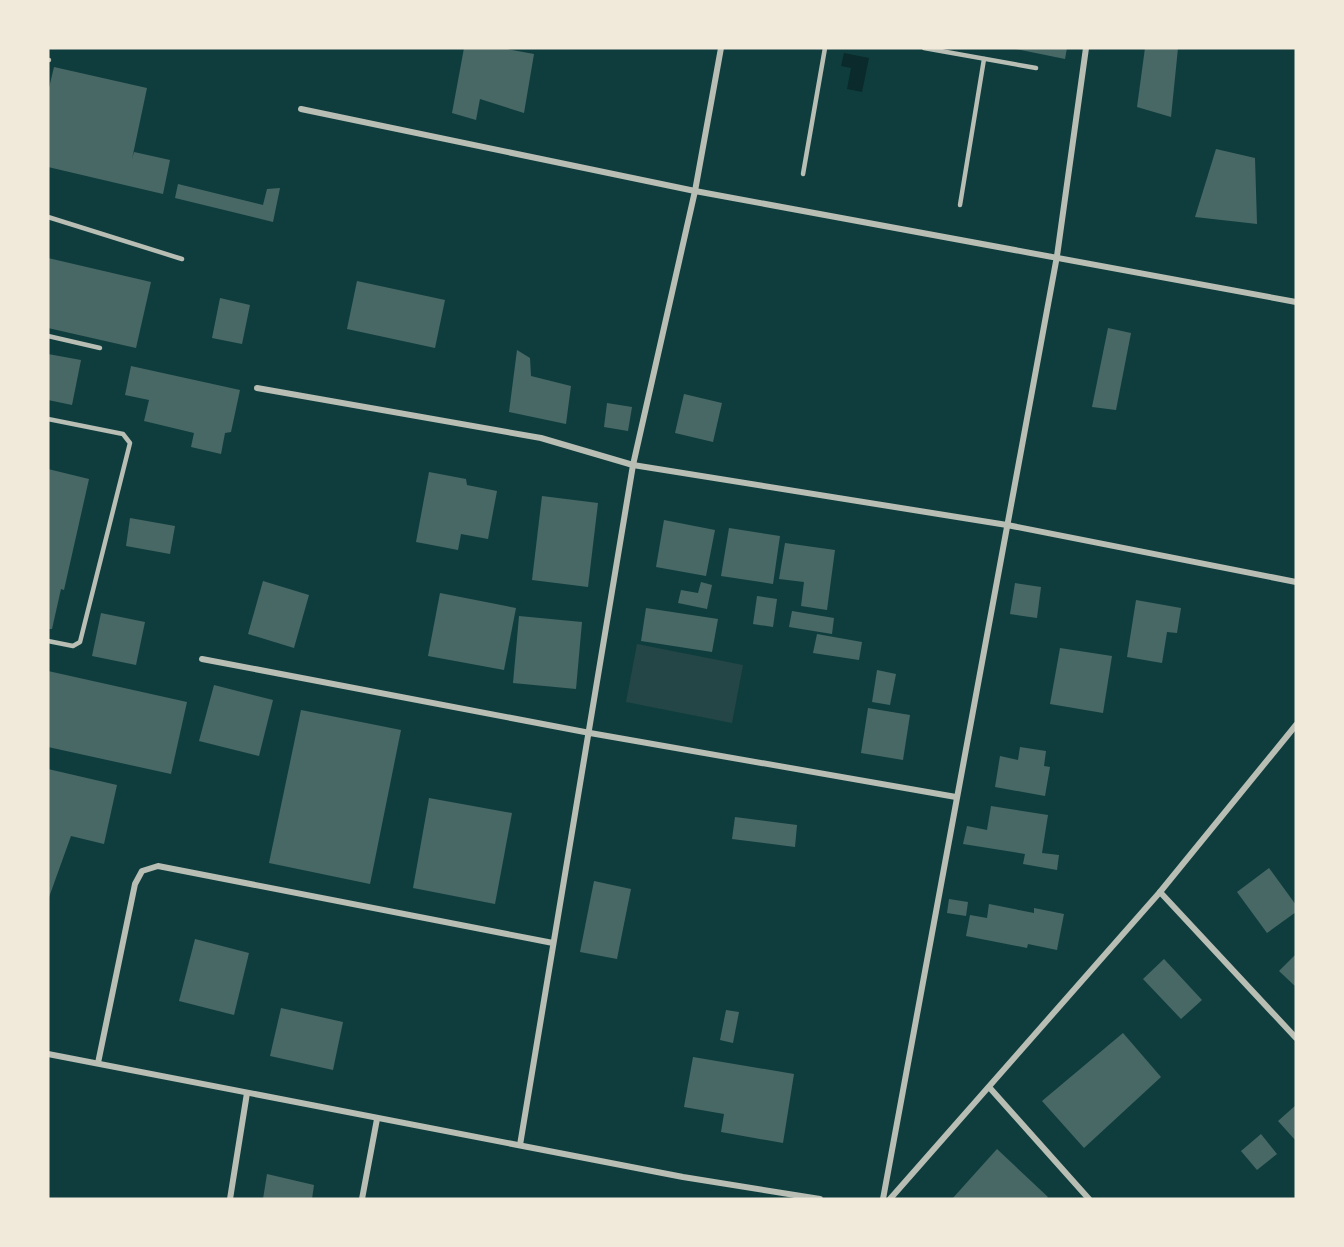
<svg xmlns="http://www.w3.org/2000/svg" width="1344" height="1247" font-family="'Asap Condensed',sans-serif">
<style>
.green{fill:#244646}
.water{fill:#0a2a2b}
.building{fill:#486865}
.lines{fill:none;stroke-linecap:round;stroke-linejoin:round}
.service{stroke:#b8beb3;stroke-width:4.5}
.minor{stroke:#b8beb3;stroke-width:6}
</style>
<rect width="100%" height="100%" fill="#0f3d3e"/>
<path class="green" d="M 637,644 L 743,665 L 732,723 L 626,702 Z"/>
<path class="water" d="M 844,53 L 869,58 L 862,92 L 847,89 L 851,68 L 841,66 Z"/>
<g class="building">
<path d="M 464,48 L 502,48 L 534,54 L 524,113 L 480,99 L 476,120 L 452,113 Z"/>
<path d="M 1011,48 L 1067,48 L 1065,59 Z"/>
<path d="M 1145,48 L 1178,48 L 1171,117 L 1137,107 Z"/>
<path d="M 54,67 L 147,88 L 132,159 L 134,152 L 170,160 L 163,194 L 48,167 L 48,92 Z"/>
<path d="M 1216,149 L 1255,158 L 1257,224 L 1195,217 Z"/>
<path d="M 178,184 L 263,205 L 267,189 L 280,188 L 273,222 L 175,198 Z"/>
<path d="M 48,258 L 151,282 L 136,348 L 48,328 Z"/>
<path d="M 357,281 L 445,300 L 435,348 L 347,329 Z"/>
<path d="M 220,298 L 250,305 L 242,344 L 212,338 Z"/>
<path d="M 1108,328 L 1131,333 L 1116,410 L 1092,407 Z"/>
<path d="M 517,350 L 530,358 L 531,376 L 571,386 L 566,424 L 509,412 Z"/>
<path d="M 48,354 L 81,360 L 72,405 L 48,400 Z"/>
<path d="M 131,366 L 240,390 L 231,432 L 225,433 L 221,454 L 191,447 L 194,433 L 144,421 L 149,400 L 125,395 Z"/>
<path d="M 684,394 L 722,403 L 713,442 L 675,433 Z"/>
<path d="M 607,403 L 632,407 L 628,431 L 604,427 Z"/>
<path d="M 48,469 L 89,479 L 64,590 L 61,589 L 52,629 L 48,629 Z"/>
<path d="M 429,472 L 466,479 L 467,485 L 497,491 L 488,539 L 461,534 L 458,550 L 416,542 Z"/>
<path d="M 542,496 L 598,503 L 588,587 L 532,580 Z"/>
<path d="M 130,518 L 175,526 L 170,554 L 126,546 Z"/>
<path d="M 664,520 L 715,530 L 706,576 L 656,567 Z"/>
<path d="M 729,528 L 780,536 L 773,584 L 721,576 Z"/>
<path d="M 785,543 L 835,550 L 827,610 L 801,606 L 804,582 L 779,579 Z"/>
<path d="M 263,581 L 309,595 L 294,648 L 248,634 Z"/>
<path d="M 701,582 L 712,585 L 707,609 L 678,603 L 681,590 L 698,593 Z"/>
<path d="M 1015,583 L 1041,587 L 1037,618 L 1010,614 Z"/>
<path d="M 440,593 L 516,608 L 504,670 L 428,656 Z"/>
<path d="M 757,596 L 777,599 L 773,627 L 753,624 Z"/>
<path d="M 1136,600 L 1181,608 L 1177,633 L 1167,632 L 1162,663 L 1127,657 Z"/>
<path d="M 646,608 L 718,619 L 712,652 L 641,641 Z"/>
<path d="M 792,611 L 834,618 L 832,634 L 789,627 Z"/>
<path d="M 101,613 L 145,622 L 136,665 L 92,656 Z"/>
<path d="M 519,616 L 582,622 L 576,689 L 513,683 Z"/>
<path d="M 817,634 L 862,642 L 859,660 L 813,653 Z"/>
<path d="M 1060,648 L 1112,656 L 1103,713 L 1050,704 Z"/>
<path d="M 877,670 L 896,674 L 890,705 L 872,702 Z"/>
<path d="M 48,671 L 187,702 L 171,774 L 48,747 Z"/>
<path d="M 214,685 L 273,700 L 259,756 L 199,741 Z"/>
<path d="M 868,708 L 910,715 L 903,760 L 861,753 Z"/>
<path d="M 301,710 L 401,730 L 370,884 L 269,863 Z"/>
<path d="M 1020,747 L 1046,751 L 1044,766 L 1050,767 L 1045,796 L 995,787 L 1000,756 L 1018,760 Z"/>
<path d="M 48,769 L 117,785 L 104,844 L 71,836 L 48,900 Z"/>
<path d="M 429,798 L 512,813 L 495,904 L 413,888 Z"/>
<path d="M 991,806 L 1048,815 L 1042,853 L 1059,855 L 1057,870 L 1023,864 L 1025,854 L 963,844 L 967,826 L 987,830 Z"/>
<path d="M 735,817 L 797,825 L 795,847 L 732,839 Z"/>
<path d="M 1269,868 L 1296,905 L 1296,912 L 1267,933 L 1237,892 Z"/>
<path d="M 594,881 L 631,889 L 617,959 L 580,952 Z"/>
<path d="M 949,899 L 968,902 L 966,916 L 947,913 Z"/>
<path d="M 989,904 L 1034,913 L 1034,908 L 1064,914 L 1057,950 L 1028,944 L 1027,948 L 966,936 L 970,915 L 987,918 Z"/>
<path d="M 195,939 L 249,953 L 234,1015 L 179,1001 Z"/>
<path d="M 1296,954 L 1296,987 L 1279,971 Z"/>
<path d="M 1164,959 L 1202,1000 L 1181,1019 L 1143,979 Z"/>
<path d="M 281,1008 L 343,1022 L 333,1070 L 270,1056 Z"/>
<path d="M 726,1010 L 739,1012 L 733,1043 L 720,1040 Z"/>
<path d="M 1123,1033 L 1161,1077 L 1084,1148 L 1042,1101 Z"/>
<path d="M 693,1057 L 794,1074 L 783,1143 L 721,1132 L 724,1114 L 684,1107 Z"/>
<path d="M 1296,1105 L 1296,1141 L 1278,1121 Z"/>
<path d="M 1261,1134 L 1277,1154 L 1257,1170 L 1241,1151 Z"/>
<path d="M 997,1149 L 1048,1197 L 1046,1199 L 952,1199 Z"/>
<path d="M 267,1174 L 314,1185 L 312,1199 L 263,1199 Z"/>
</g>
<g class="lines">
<g class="service">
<path d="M 924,48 L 1036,68"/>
<path d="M 48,60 L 49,60"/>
<path d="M 803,174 L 825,48"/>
<path d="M 960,205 L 984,59"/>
<path d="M 48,217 L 182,259"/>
<path d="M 48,336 L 100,348"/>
<path d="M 48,419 L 123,434 L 130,443 L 80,642 L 73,646 L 48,641"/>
</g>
<g class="minor">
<path d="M 301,109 L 695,191 L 1296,302"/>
<path d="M 257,388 L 541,438 L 633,465 L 1007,525 L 1296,582"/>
<path d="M 202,659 L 590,733 L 956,797"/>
<path d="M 1160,892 L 1296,1038"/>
<path d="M 48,1054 L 683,1177 L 820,1199"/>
<path d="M 98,1063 L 135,884 L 142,871 L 158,866 L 553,943"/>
<path d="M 989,1087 L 1089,1199"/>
<path d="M 520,1145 L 633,465 L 695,191 L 721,48"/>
<path d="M 230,1199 L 247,1093"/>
<path d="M 362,1199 L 377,1119"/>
<path d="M 883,1199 L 1057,256 L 1086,48"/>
<path d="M 890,1199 L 1160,892 L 1296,725"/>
</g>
</g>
<rect width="1344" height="1247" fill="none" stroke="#f1e9da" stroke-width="99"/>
</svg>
